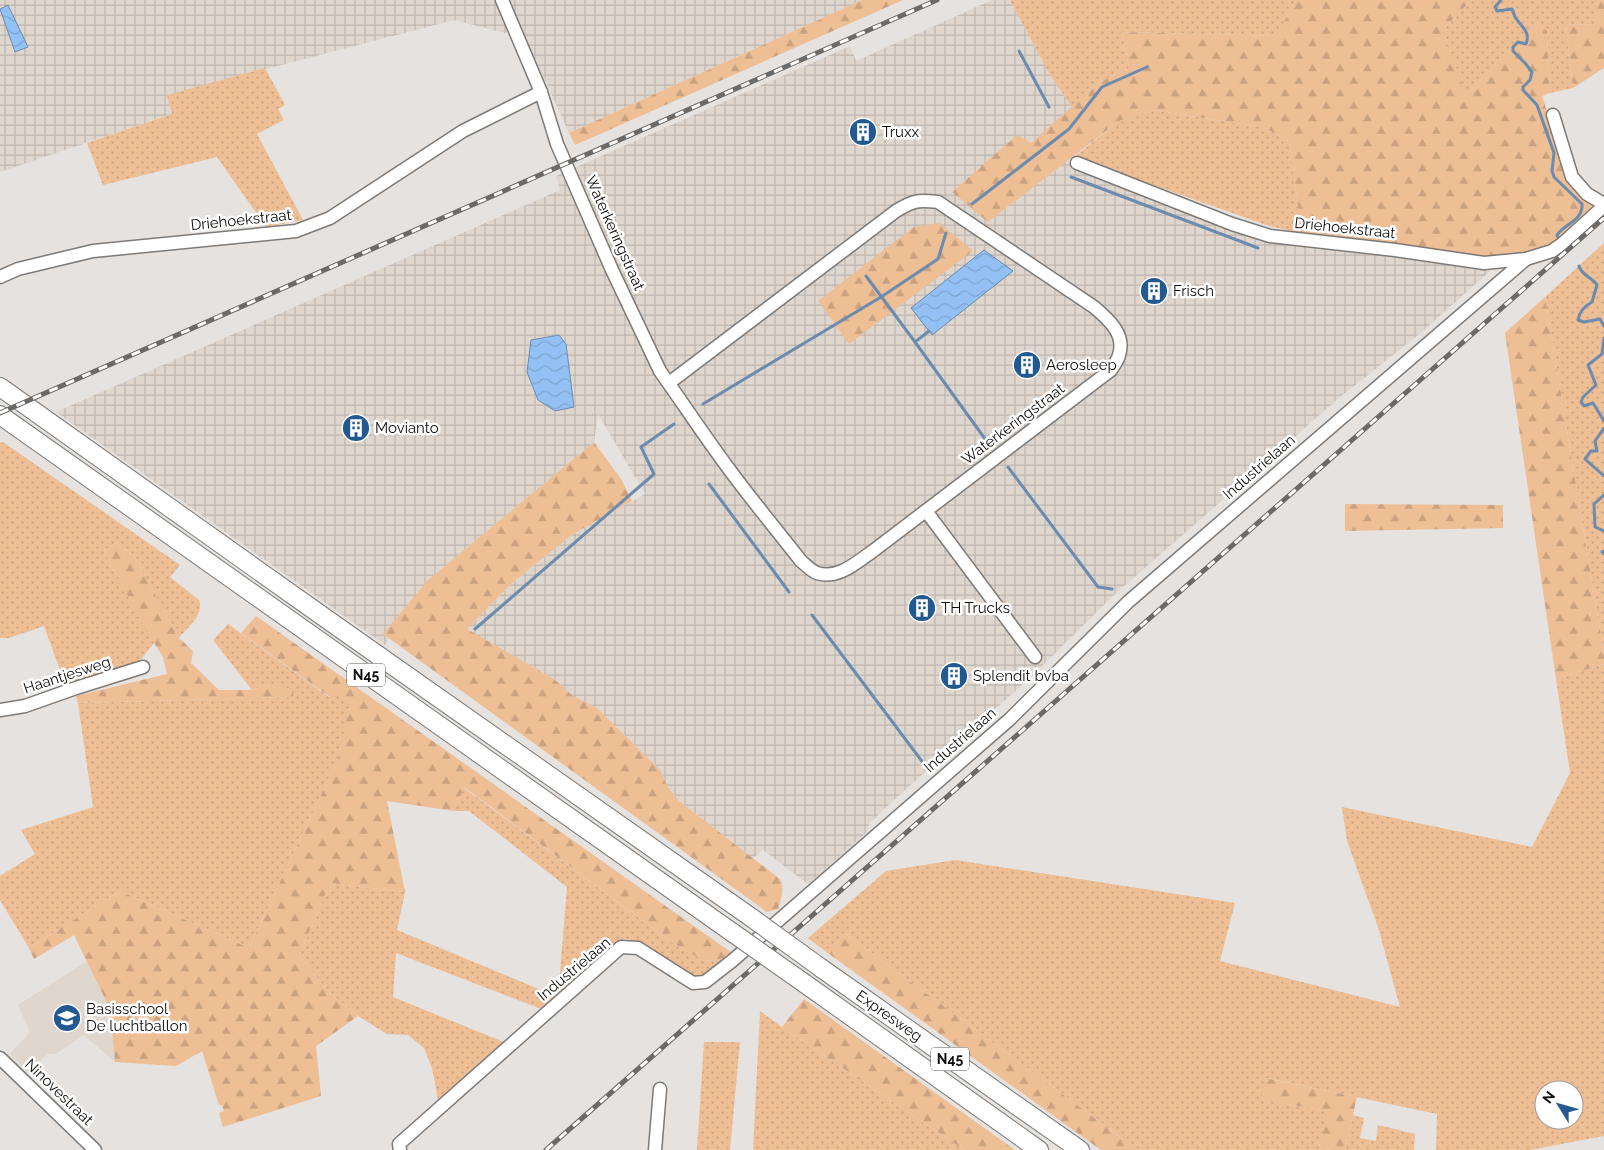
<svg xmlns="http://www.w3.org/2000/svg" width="1604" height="1150" font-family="Raleway,sans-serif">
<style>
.built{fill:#dfd6ce}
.industrial{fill:url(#industrial-grid)}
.grass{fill:url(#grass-dots);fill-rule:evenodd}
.forest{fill:url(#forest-firs)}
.water{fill:url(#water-waves);stroke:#6b8baf}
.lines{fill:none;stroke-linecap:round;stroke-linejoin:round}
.stream{stroke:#6b8baf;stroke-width:3}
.minor-casing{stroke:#7d7a78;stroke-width:15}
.highway-casing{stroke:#7d7a78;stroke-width:20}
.minor{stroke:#fff;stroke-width:12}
.highway{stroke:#fff;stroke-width:18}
.rail-casing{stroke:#6c6a68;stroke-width:5}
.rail{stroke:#fff;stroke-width:3;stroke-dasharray:9;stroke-linecap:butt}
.highway-bridge-casing{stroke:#7d7a78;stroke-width:20;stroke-linecap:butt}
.highway-bridge{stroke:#fff;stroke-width:18}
.labels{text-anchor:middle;stroke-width:5;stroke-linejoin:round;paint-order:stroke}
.shield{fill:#fff;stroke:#565554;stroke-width:1}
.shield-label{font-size:14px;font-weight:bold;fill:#0d0c0b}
.poi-label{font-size:15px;fill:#0d0c0b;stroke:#fff;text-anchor:start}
.street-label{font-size:15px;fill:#0d0c0b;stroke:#fff}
</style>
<defs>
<pattern id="industrial-grid" width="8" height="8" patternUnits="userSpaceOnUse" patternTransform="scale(1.25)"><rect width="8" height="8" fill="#dfd6ce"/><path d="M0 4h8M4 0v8" fill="none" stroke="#beb6b0"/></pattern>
<pattern id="grass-dots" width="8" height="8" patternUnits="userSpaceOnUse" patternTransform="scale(1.25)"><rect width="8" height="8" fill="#eebe95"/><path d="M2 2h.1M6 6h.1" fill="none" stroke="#cba27f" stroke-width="1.8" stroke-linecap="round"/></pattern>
<pattern id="forest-firs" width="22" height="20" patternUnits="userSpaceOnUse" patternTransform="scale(1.25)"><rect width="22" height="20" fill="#eebe95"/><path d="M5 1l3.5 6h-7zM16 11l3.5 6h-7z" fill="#cba27f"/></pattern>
<pattern id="water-waves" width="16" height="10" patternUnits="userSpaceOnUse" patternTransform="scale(1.25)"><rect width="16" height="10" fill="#93c1f5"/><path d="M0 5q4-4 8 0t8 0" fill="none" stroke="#7ea5d1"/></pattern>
</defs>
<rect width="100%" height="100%" fill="#e5e2df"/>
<path class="built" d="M 87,961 L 110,1009 L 115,1062 L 84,1035 L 56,1054 L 48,1054 L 28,1073 L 10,1054 L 30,1032 L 18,1005 Z"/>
<g class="industrial">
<path d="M 0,0 L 862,0 L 569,133 L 521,27 L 505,33 L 454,20 L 167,95 L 172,114 L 0,172 Z"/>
<path d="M 992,0 L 1010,0 L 1050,75 L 1072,107 L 1031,143 L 1039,149 L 1067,163 L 1270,241 L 1364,250 L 1484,268 L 1490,271 L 1423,331 L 1339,398 L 1114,595 L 1033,675 L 884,809 L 870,823 L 866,833 L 808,884 L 763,850 L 753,858 L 679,801 L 668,787 L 660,770 L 597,708 L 573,697 L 554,679 L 466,629 L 512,583 L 573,534 L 645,494 L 598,414 L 594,442 L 428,580 L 385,645 L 56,412 L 560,190 L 556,176 L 850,46 L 856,61 Z"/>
</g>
<g class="grass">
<path d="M 1010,0 L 1295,0 L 1278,36 L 1122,32 L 1129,68 L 1098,83 L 1072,107 L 1050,75 Z"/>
<path d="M 1472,0 L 1597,0 L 1596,24 L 1566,25 L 1573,88 L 1550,93 L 1547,31 L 1537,21 L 1465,97 L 1442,30 Z"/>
<path d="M 265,68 L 285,105 L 278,109 L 284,120 L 257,134 L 303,220 L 266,227 L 217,157 L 103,185 L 87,143 L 172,114 L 167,95 Z"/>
<path d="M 1151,110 L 1263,127 L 1290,141 L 1301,233 L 1269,226 L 1074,157 L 1119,121 Z"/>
<path d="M 1604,243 L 1604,654 L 1545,297 Z"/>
<path d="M 3,442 L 180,565 L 170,577 L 199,600 C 205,614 187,628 179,638 L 134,556 L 116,543 L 104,551 L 154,643 L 138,663 L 65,684 L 44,626 L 9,638 L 0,638 L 0,443 Z"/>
<path d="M 228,624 L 329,697 L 337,690 L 351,704 L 338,759 L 249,948 L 120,891 L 29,948 L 0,900 L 0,876 L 35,854 L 21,830 L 93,807 L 78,703 L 294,697 L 290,689 L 265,685 L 252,690 L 213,640 Z"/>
<path d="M 1604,664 L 1604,1136 L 1530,1150 L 1436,1150 L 1437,1114 L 1266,1078 L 1261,1100 L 1329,1111 L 1319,1147 L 1330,1150 L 1138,1150 L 846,934 L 825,951 L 808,938 L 886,871 L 955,860 L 1235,903 L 1220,961 L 1400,1007 L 1378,927 L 1347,841 L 1342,807 L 1532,847 L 1570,773 L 1556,679 ZM 1544,1090 L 1574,1090 L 1574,1120 L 1544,1120 Z"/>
<path d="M 463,787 L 670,941 L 702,960 L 718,961 L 732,953 C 725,960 717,971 706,975 C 679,985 656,941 625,939 C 595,959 571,987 544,1010 L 396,953 L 393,997 L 506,1043 L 438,1100 L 432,1068 L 424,1048 L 408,1035 L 387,1034 L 358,1016 L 329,992 L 299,956 L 330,883 L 405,892 L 397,930 L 558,997 L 567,887 L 469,811 L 454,811 Z"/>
<path d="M 760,1011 L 782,1027 L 964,1150 L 753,1150 Z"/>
<path d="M 704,1042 L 740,1042 L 730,1150 L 697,1150 Z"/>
<path d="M 1353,1115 L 1364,1118 L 1360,1138 L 1376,1141 L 1378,1125 L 1415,1134 L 1414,1150 L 1345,1150 Z"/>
</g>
<g class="forest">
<path d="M 862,0 L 903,0 L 575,145 L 569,133 Z"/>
<path d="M 1295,0 L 1472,0 L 1442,30 L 1466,96 L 1537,20 L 1547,31 L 1550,93 L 1542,96 L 1564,163 L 1562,172 L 1572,185 L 1592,203 L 1590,213 L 1553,245 L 1515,257 L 1489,259 L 1301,233 L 1290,141 L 1263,127 L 1151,110 L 1119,121 L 988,222 L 952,192 L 1017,135 L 1031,143 L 1098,83 L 1129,68 L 1122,32 L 1277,36 Z"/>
<path d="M 1597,0 L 1604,0 L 1604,68 L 1573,88 L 1566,25 L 1595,24 Z"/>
<path d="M 940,223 L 973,251 L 849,344 L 818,301 L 914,227 Z"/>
<path d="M 1545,297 L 1604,654 L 1604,664 L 1556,679 L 1505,333 Z"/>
<path d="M 594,442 L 621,479 L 632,501 L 573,534 L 512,583 L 467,629 L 554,679 L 573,696 L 597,708 L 660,770 L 668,787 L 679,801 L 780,879 C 785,889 781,899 778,909 L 767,912 L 383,634 L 428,580 Z"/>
<path d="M 1345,504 L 1503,505 L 1503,528 L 1345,531 Z"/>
<path d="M 116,543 L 134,556 L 179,638 L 193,651 L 191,663 L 219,690 L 252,690 L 265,685 L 291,689 L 294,697 L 78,703 L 76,696 L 167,674 L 163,657 L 147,632 L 104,551 Z"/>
<path d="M 256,616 L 732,953 L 718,961 L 702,960 L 670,941 L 464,787 L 454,811 L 387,801 L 405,892 L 330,883 L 299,956 L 329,992 L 358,1016 L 316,1046 L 321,1096 L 223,1127 L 219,1113 L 224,1111 L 222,1105 L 219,1105 L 202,1051 L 176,1066 L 115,1062 L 110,1009 L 74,935 L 34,959 L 29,948 L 120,891 L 249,948 L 338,759 L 350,704 L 337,690 L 330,697 L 241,633 Z"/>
<path d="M 846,934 L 1138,1150 L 1101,1150 L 825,951 Z"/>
<path d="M 804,999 L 1015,1150 L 964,1150 L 782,1027 Z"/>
<path d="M 1265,1078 L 1357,1097 L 1345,1150 L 1330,1150 L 1319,1147 L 1328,1111 L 1260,1100 Z"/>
</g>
<g class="water">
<path d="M 8,5 L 28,47 L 15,52 L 0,9 Z"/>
<path d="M 984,250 L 1013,271 L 932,335 L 911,308 Z"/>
<path d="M 559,335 L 566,344 L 574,407 L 555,411 L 538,400 L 527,372 L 531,340 Z"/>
</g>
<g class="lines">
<g class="stream">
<path d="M 1501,0 L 1495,7 L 1497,11 L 1512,9 C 1513,11 1514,14 1515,17 C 1521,27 1531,31 1526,44 L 1518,42 L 1513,47 L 1513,51 L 1525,63 L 1532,72 L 1530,80 L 1523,87 L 1523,90 L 1537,105 L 1554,153 L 1552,171 L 1554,177 L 1582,204 C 1583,221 1564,224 1557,235 L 1559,240"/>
<path d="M 1019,51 L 1049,107"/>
<path d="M 1071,177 L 1258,248"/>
<path d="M 972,204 L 1069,129 L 1102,87 L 1147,67"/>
<path d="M 1579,266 C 1582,276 1592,277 1597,285 L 1592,302 C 1585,306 1579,312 1578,320 L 1584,322 L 1600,319 L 1604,326"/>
<path d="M 866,276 L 915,342"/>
<path d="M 929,331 L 915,342 L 988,443"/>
<path d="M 1604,338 L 1602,354 L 1588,365 L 1596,385 L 1583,397 L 1581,402 L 1584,406 L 1593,403 L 1604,421"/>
<path d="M 703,404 L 881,297 L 938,259 L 946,233"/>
<path d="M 1604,428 L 1595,441 L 1597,451 L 1591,451 L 1585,459 L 1604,476"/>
<path d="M 1008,467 L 1098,587 L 1112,589"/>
<path d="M 709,484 L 789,592"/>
<path d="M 1604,495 L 1594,504 L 1595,527 L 1604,531"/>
<path d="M 1604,551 L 1602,552 L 1604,554"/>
<path d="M 812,615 L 924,764"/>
<path d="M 475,629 L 654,474 L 641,447 L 674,424"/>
</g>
<defs>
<g id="minor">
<path d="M 502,0 L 541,92 L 557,144 L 612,270 L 660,371 C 682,402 703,434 726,465 C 750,498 776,529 801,561 C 806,565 811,571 817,573 C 838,580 857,562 873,551 L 1111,370 C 1114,365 1118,360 1119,355 C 1126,334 1108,319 1094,307 L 938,202 C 918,200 914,200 896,211 L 669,383"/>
<path d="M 1553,115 L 1572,177 L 1587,194 L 1604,204"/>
<path d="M 1077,163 L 1232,224 L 1270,236 L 1395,250 L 1484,263 L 1526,259 L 1552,251 L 1562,244 L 1604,206"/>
<path d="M 0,277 L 18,269 L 93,251 L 296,231 L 330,218 L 463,131 L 541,92"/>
<path d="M 926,511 L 1035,657"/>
<path d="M 0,710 L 25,706 L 76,688 L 143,667"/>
<path d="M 0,1058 L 95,1150"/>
<path d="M 400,1150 L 399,1144 L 621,947 L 638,948 L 693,983 L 705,982 L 732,961 L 1010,719 L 1128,602 L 1526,259"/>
<path d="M 655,1150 L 660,1089"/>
</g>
<g id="highway">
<path d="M 0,387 L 328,620 L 752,918"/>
<path d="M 0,415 L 733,933"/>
<path d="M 821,968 L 1080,1150"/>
<path d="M 804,983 L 1039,1150"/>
</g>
</defs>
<use href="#minor" class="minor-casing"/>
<use href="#highway" class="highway-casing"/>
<use href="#minor" class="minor"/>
<use href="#highway" class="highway"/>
<defs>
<g id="rail">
<path d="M 0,413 L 937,0"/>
<path d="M 546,1150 L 1604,218"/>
</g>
</defs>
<use href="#rail" class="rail-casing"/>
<use href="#rail" class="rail"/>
<defs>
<g id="highway-bridge">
<path d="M 752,918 L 821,968"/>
<path d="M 733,933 L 804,983"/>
</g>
</defs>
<use href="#highway-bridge" class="highway-bridge-casing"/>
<use href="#highway-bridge" class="highway-bridge"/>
</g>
<defs>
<symbol id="building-disc" viewBox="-11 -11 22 22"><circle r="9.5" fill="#225991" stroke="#fff"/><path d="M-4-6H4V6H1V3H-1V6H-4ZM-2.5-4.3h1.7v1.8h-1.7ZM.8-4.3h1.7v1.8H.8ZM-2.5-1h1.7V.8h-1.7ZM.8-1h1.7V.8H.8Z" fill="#fff"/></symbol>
<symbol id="school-disc" viewBox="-11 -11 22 22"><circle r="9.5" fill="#225991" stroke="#fff"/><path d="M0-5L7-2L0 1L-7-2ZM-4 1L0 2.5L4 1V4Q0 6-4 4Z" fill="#fff"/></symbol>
</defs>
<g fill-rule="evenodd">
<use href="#building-disc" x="847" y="116" width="32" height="32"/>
<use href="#building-disc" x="1138" y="275" width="32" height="32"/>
<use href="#building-disc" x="1011" y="349" width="32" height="32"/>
<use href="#building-disc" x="340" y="412" width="32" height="32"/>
<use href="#building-disc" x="906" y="592" width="32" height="32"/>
<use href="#building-disc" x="938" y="660" width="32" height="32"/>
<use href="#school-disc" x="51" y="1002" width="32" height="32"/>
</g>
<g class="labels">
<g class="shield">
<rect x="347" y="663.5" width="38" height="23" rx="4"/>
<rect x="931" y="1047.5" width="38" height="23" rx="4"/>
</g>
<g class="shield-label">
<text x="366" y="680">N45</text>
<text x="950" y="1064">N45</text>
</g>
<g class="poi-label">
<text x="882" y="137">Truxx</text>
<text x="1173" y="296">Frisch</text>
<text x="1046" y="370">Aerosleep</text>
<text x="375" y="433">Movianto</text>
<text x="941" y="613">TH Trucks</text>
<text x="973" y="681">Splendit bvba</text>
<text x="86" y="1014">Basisschool<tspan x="86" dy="17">De luchtballon</tspan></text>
</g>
<g class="street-label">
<text transform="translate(241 220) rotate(-6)" y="5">Driehoekstraat</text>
<text transform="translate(1345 228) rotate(6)" y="5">Driehoekstraat</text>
<text transform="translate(615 233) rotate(66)" y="5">Waterkeringstraat</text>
<text transform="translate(1013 424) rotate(-37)" y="5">Waterkeringstraat</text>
<text transform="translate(1259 467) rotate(-41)" y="5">Industrielaan</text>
<text transform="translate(67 675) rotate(-18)" y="5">Haantjesweg</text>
<text transform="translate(960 740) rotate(-41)" y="5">Industrielaan</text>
<text transform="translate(574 969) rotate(-40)" y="5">Industrielaan</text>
<text transform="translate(889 1016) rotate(35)" y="5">Expresweg</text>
<text transform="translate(59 1092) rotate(44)" y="5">Ninovestraat</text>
</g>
</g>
<g transform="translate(1559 1105) rotate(307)"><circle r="24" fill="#ffffff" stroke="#9e9e9d"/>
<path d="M0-4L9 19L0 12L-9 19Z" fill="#225991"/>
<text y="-8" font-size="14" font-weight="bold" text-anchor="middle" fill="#0d0c0b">N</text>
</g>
</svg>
